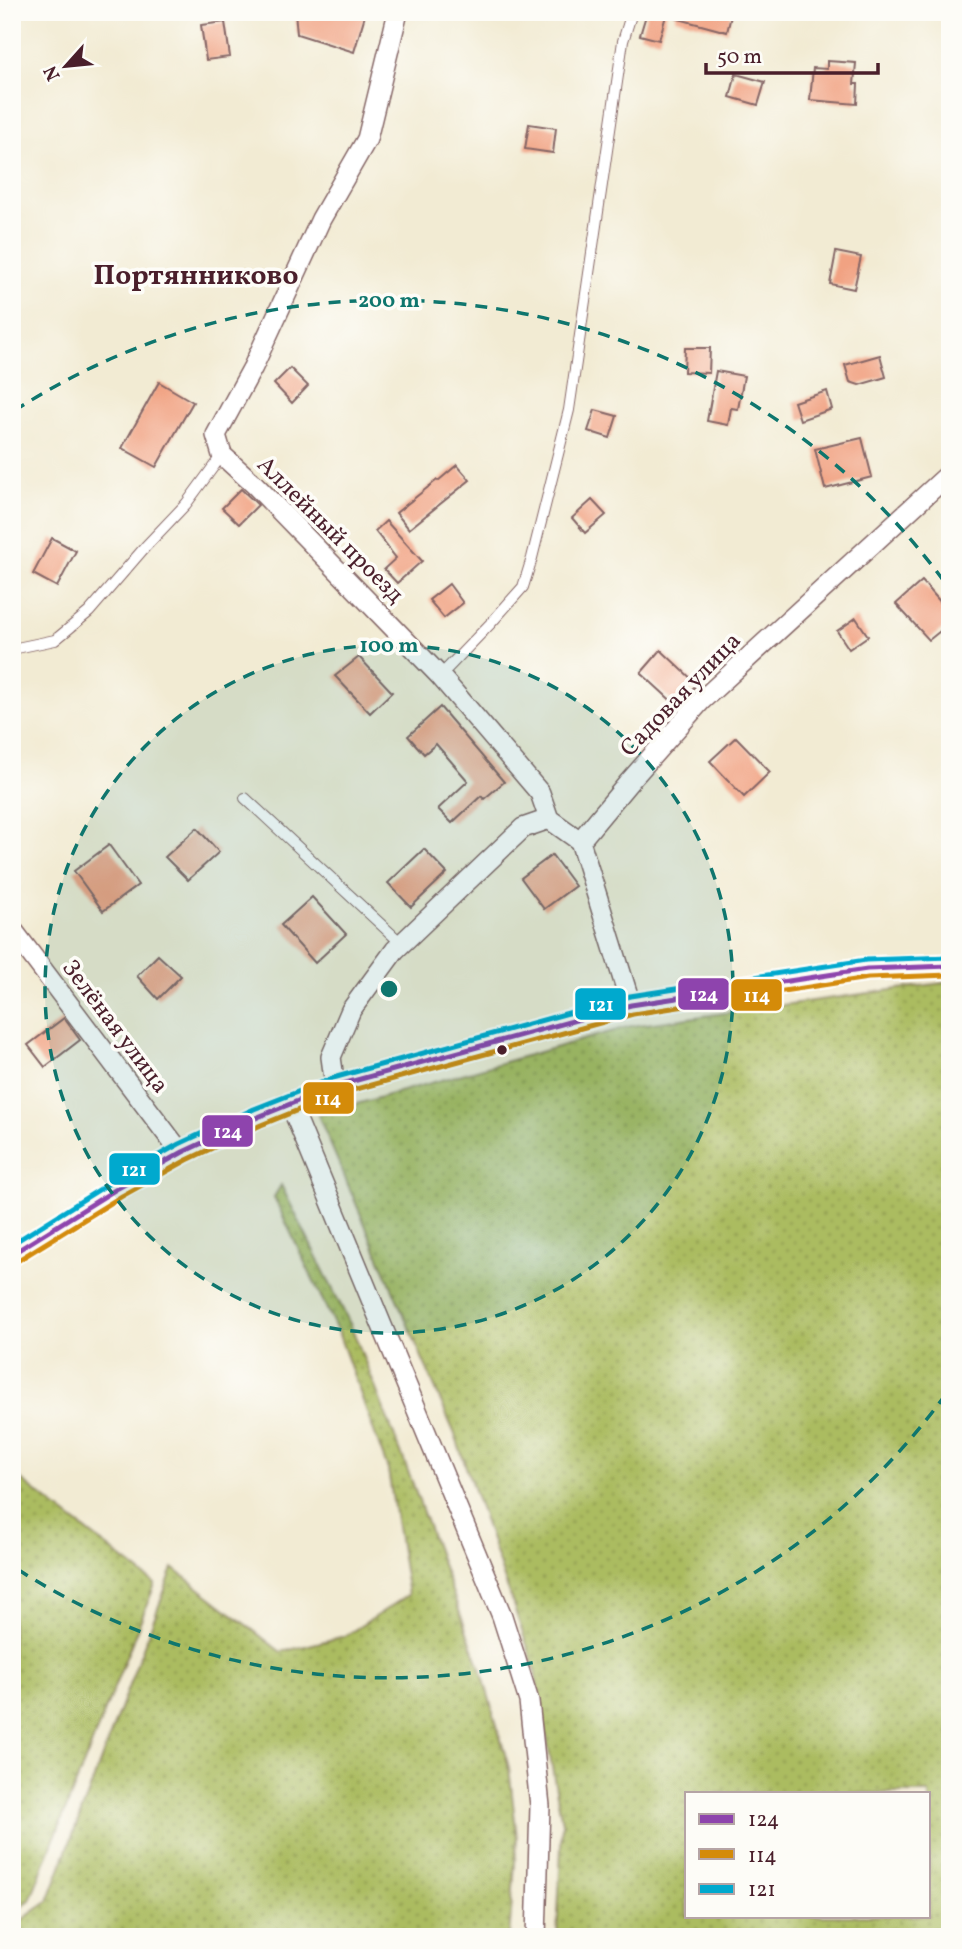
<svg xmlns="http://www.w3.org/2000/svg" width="962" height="1949" font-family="Vollkorn,serif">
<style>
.grass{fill:url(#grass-dots);stroke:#7a6e46;stroke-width:2;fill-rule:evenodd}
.building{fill:#f1a282}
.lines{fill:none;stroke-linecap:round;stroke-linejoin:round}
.service-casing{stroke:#856666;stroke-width:12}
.minor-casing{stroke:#856666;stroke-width:22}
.service{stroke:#fff;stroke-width:10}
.minor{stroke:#fff;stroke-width:19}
.bus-1-casing{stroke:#fdfcf7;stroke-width:10}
.bus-2-casing{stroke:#fdfcf7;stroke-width:10}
.bus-3-casing{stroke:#fdfcf7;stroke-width:10}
.bus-1{stroke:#8e44ad;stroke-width:5}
.bus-2{stroke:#d48b09;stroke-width:5}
.bus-3{stroke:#00a9ce;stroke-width:5}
.ring{fill:none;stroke:#0f766e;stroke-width:3.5;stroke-dasharray:12 9}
.bus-dot{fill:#4a1f2b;stroke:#fdfcf7;stroke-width:2.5}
.labels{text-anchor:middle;stroke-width:7;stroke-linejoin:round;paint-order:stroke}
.street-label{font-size:24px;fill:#4a1f2b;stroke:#fdfcf7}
.quarter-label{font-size:28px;font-weight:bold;fill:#4a1f2b;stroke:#fdfcf7}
.centre{fill:#0f766e;stroke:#fdfcf7;stroke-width:3.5}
.ring-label{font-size:21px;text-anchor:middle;font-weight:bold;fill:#0f766e;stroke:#fdfcf7;stroke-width:7;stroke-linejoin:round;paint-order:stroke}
.line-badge{stroke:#fdfcf7;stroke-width:2.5}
.badge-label{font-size:19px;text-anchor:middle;font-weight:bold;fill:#fff}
</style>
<defs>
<pattern id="grass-dots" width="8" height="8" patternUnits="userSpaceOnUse" patternTransform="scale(1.75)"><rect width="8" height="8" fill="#abbc60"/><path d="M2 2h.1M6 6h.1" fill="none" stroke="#8d984f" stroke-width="1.8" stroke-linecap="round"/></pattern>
</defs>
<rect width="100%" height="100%" fill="#fdfcf7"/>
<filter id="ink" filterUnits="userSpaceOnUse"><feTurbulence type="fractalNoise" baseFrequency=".0143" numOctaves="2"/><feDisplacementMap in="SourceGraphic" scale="14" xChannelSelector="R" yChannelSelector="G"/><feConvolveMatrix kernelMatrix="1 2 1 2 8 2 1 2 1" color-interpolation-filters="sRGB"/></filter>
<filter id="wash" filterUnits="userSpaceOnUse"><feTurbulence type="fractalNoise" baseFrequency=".00686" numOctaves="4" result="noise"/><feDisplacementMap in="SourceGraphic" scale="28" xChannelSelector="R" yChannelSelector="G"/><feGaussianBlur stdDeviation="1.57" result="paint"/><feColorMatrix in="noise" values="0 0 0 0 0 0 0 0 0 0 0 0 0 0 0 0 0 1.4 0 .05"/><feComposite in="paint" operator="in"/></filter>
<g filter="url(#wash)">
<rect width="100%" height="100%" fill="#f2ebd3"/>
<g class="grass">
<path d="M 950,982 L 950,1937 L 557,1937 L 562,1823 L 534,1666 L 454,1432 L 318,1115 L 631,1026 ZM 929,1793 L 929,1916 L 687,1916 L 687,1793 Z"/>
<path d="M 281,1185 L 351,1326 L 405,1463 L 483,1676 L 509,1768 L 517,1838 L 509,1937 L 12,1937 L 12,1927 L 48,1901 L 173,1568 L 281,1652 L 345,1636 L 408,1595 L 388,1470 L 339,1335 L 274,1197 Z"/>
<path d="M 12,1473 L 155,1584 L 30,1900 L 12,1914 Z"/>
</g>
<g id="blocks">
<g class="building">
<path d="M 295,12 L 366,12 L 354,52 L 297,34 Z"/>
<path d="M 647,12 L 667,12 L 659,40 L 640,35 Z"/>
<path d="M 675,12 L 732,12 L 727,32 L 675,18 Z"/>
<path d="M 225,22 L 230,57 L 206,60 L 201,25 Z"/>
<path d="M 827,61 L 856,63 L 854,84 L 858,84 L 857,104 L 810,100 L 813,68 L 827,69 Z"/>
<path d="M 736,74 L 765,82 L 758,105 L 730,97 Z"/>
<path d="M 529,124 L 556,128 L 553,153 L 525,149 Z"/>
<path d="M 836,252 L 861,257 L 854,289 L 830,284 Z"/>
<path d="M 685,348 L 710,348 L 709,373 L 684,372 Z"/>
<path d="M 880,355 L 886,377 L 859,385 L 850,382 L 845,365 Z"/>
<path d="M 290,368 L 308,386 L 292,403 L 274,384 Z"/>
<path d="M 716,371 L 744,376 L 738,409 L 731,408 L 728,425 L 707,421 Z"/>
<path d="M 159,382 L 193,402 L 156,467 L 122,448 Z"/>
<path d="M 827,391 L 832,409 L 800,420 L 794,402 Z"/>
<path d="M 595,410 L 617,416 L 610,438 L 588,431 Z"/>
<path d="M 862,438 L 872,477 L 825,489 L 815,449 Z"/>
<path d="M 457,465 L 470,480 L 409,529 L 396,513 L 437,480 L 438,481 Z"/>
<path d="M 241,489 L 258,505 L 239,524 L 222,508 Z"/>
<path d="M 592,500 L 606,515 L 585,533 L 572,518 Z"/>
<path d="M 386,521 L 422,561 L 397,583 L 384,569 L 396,558 L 375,531 Z"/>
<path d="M 52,538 L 76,551 L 57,587 L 33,574 Z"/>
<path d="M 922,581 L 950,613 L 950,623 L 929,640 L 896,604 Z"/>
<path d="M 449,584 L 463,603 L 444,618 L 429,600 Z"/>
<path d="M 856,618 L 868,636 L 849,649 L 837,631 Z"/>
<path d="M 661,650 L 697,684 L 677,706 L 641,673 Z"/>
<path d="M 359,657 L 392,692 L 370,713 L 335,676 Z"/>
<path d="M 440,707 L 504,782 L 484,799 L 481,796 L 452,823 L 438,809 L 468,781 L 436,744 L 424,754 L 408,736 Z"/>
<path d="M 736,737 L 770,772 L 744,797 L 710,761 Z"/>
<path d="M 197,828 L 219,852 L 188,880 L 165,857 Z"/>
<path d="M 109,845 L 138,885 L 103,911 L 74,871 Z"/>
<path d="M 424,849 L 447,873 L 411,907 L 388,883 Z"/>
<path d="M 552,855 L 575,886 L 544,909 L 521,878 Z"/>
<path d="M 312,897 L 346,934 L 315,963 L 281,925 Z"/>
<path d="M 158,955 L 181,976 L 158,999 L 137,976 Z"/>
<path d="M 64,1018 L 80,1040 L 45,1067 L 28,1045 Z"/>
</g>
</g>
</g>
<g filter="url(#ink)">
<use href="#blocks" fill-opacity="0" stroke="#856666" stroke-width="2"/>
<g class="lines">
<defs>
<g id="service">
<path d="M 12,649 L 55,640 L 89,612 L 146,546 L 186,504 L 222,455"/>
<path d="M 440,676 L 491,623 L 523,587 L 532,558 L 569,410 L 623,41 L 632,12"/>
<path d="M 245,798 L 402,944"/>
</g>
<g id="minor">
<path d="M 398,12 L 367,139 L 321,219 L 253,367 L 216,435 L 222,455 L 255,485 L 440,676 L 540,793 L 549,819 L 580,841"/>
<path d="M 12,929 L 181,1153"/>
<path d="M 631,1005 L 580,841 L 629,782 L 701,701 L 950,473"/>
<path d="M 335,1086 L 331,1057 L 351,1010 L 395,950 L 523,828 L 549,819"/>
<path d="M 290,1103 L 502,1616 L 529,1701 L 540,1806 L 536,1937"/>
<path d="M 12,1254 C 68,1220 124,1182 183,1152 C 232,1127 283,1105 335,1086 L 631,1005 L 867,969 L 950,966"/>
</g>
</defs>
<use href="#service" class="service-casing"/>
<use href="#minor" class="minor-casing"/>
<use href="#service" class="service"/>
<use href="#minor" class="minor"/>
<defs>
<path id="bus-1" d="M 12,1254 L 118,1188 L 183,1152 L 258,1117 L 335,1086 L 631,1005 L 867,969 L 950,966"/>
<path id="bus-2" d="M 17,1261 L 122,1196 L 187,1160 L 261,1125 L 338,1094 L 633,1014 L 868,978 L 950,975"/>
<path id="bus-3" d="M 12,1244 L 113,1181 L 179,1144 L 254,1109 L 333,1078 L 630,996 L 866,960 L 950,957"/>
</defs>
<use href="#bus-1" class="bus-1-casing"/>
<use href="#bus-2" class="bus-2-casing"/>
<use href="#bus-3" class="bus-3-casing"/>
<use href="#bus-1" class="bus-1"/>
<use href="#bus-2" class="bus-2"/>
<use href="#bus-3" class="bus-3"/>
</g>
</g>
<circle cx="389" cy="989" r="344" fill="#0f766e" fill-opacity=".12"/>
<g class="ring">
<circle cx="389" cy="989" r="344"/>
<path d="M946 1394A689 689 0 0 1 14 1567M14 411A689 689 0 0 1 946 584"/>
</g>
<circle class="bus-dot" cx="502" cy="1050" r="6"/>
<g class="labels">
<g class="street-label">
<text transform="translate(331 529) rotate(45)" y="8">Аллейный проезд</text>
<text transform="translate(680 694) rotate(-46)" y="8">Садовая улица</text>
<text transform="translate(116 1026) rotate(53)" y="8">Зелёная улица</text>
</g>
<g class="quarter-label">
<text x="196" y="284">Портянниково</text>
</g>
</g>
<circle cx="389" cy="989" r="10" class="centre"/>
<g class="ring-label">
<text x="389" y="307">200 m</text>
<text x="389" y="652">100 m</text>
</g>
<g class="line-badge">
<rect x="677" y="977" width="53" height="34" rx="7" fill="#8e44ad"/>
<rect x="730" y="978" width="53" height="34" rx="7" fill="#d48b09"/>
<rect x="574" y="987" width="53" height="34" rx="7" fill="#00a9ce"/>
<rect x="302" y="1081" width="53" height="34" rx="7" fill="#d48b09"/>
<rect x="201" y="1114" width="53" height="34" rx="7" fill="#8e44ad"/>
<rect x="108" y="1152" width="53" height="34" rx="7" fill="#00a9ce"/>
</g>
<g class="badge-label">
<text x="704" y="1001">124</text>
<text x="757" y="1002">114</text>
<text x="601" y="1011">121</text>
<text x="328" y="1105">114</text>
<text x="228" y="1138">124</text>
<text x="134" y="1176">121</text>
</g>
<rect width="962" height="1949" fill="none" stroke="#fdfcf7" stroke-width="42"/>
<rect x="685" y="1792" width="245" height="126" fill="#fdfcf7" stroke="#b5a4a5" stroke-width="2"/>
<rect x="699" y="1814" width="35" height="10" fill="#8e44ad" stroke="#b5a4a5" stroke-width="2"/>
<text x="748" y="1826" font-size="21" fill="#4a1f2b">124</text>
<rect x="699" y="1849" width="35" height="10" fill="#d48b09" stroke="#b5a4a5" stroke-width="2"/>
<text x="748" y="1862" font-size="21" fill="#4a1f2b">114</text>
<rect x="699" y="1884" width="35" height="10" fill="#00a9ce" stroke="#b5a4a5" stroke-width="2"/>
<text x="748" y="1896" font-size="21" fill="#4a1f2b">121</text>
<g transform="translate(66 66) rotate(243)" stroke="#fdfcf7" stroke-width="5" paint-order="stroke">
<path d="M0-5L12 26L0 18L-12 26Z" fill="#4a1f2b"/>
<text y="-10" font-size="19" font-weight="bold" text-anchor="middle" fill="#4a1f2b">N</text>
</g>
<path d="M706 63v10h172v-10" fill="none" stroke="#4a1f2b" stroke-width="3.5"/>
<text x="717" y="63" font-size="21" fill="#4a1f2b" stroke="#fdfcf7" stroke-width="5" paint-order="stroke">50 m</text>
</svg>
